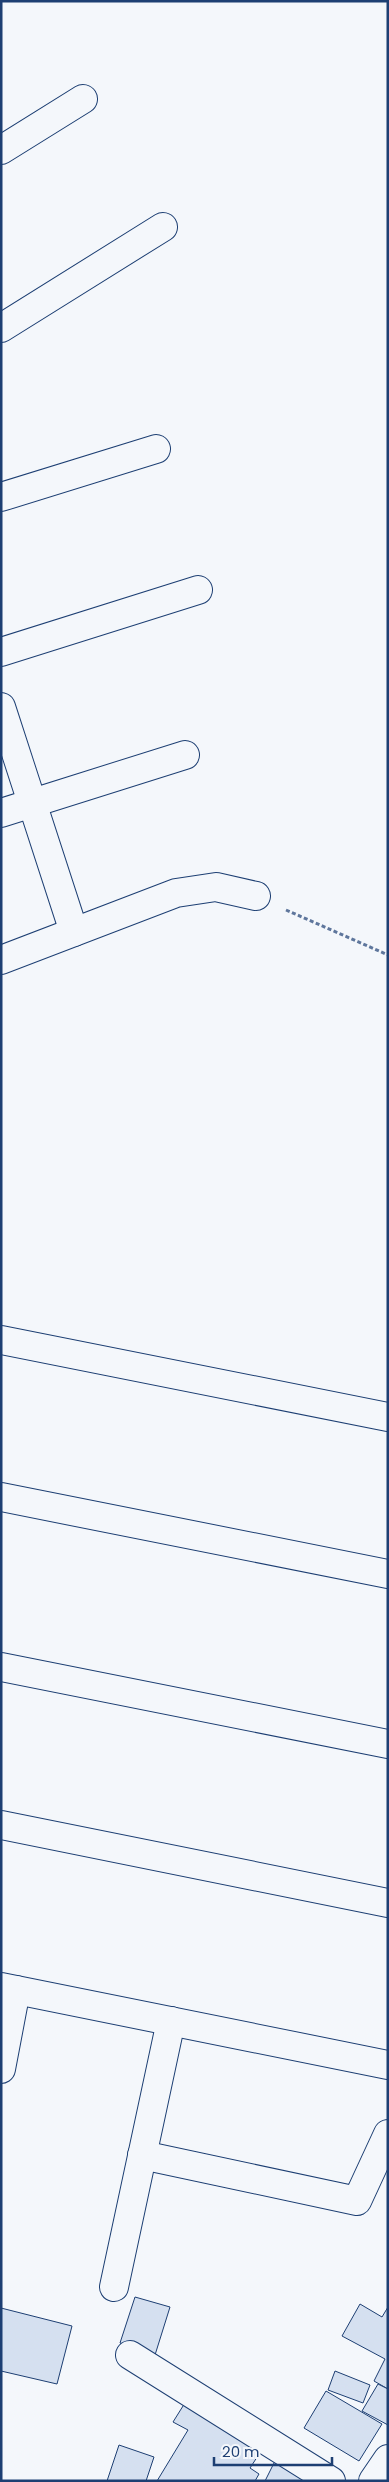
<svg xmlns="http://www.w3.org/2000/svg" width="389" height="2482" font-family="Poppins,sans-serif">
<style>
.building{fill:#d5e0f0;stroke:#1d3f73}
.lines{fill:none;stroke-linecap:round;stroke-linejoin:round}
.minor-casing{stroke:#1d3f73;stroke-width:30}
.path{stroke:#5e769c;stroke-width:3;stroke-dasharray:4 2.5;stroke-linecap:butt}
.minor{stroke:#f4f7fb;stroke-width:28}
</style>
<rect width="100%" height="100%" fill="#f4f7fb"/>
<g class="building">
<path d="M 135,2297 L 170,2307 L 155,2355 L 120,2343 Z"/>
<path d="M 360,2304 L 382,2317 L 388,2307 L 388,2389 L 374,2381 L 385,2359 L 342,2336 Z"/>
<path d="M 1,2308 L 72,2326 L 57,2384 L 1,2371 Z"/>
<path d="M 335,2371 L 370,2385 L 363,2403 L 328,2390 Z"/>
<path d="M 378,2384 L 388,2389 L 388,2425 L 362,2411 Z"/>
<path d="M 326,2391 L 382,2424 L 359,2461 L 304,2428 Z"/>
<path d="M 188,2398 L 265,2445 L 250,2468 L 259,2474 L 255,2481 L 157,2481 L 188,2430 L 173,2422 Z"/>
<path d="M 119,2445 L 154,2457 L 146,2481 L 107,2481 Z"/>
<path d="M 277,2457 L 320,2481 L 265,2481 Z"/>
</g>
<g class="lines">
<defs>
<g id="minor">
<path d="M 1,150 L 83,99"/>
<path d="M 1,328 L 163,227"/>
<path d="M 1,497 L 156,449"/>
<path d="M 1,652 L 198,590"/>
<path d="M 1,707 L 74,932"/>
<path d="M 1,813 L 185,755"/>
<path d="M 1,960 L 176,893 L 216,887 L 256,896"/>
<path d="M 1,1340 L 388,1417"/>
<path d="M 1,1497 L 388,1574"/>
<path d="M 1,1667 L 388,1744"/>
<path d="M 1,1825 L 388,1903"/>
<path d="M 1,1987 L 388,2065"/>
<path d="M 1,2069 L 16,1990"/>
<path d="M 142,2155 L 357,2201 L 388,2134"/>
<path d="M 114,2287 L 171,2021"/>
<path d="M 130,2355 L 331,2481"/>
<path d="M 373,2481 L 388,2459"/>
</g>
</defs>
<use href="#minor" class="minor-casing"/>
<path class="path" d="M 286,910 L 388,955"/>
<use href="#minor" class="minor"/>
</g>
<rect width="389" height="2482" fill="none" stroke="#1d3f73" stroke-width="5"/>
<path d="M214 2457v8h118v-8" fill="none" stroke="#1d3f73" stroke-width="2.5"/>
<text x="222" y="2457" font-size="15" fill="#1d3f73" stroke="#f4f7fb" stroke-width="4" paint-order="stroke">20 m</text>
</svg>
